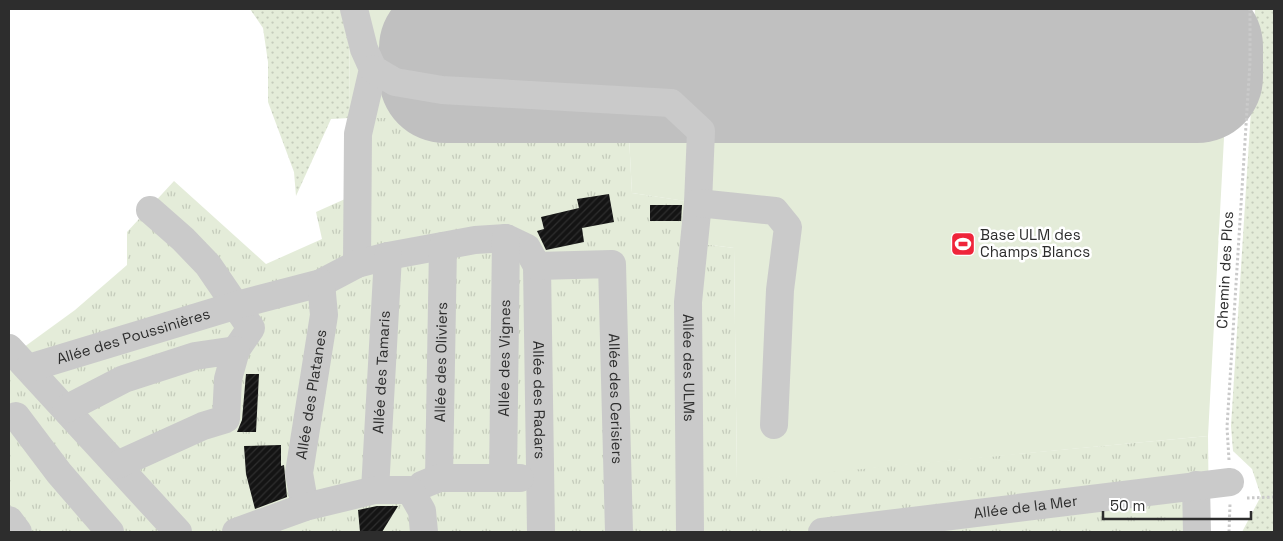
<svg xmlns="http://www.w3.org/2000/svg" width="1283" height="541" font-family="'Space Grotesk',sans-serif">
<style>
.grass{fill:url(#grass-dots)}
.park{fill:url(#park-tufts)}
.pitch{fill:#e4ecd9}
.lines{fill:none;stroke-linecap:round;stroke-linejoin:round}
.runway{stroke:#c0c0c0;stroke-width:132}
.building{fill:url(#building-hatch)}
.path{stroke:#cacaca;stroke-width:3;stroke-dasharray:2.5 2.5;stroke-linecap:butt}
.minor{stroke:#cacaca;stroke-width:28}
.labels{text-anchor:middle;stroke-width:5;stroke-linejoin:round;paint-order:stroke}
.poi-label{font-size:15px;fill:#2d2d2d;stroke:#fff;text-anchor:start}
.street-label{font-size:15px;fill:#2d2d2d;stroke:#fff}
</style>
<defs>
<pattern id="grass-dots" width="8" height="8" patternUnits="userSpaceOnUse" patternTransform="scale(1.25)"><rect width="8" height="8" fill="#e4ecd9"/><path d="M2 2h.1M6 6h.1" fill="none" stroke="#c4cbbb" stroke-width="1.8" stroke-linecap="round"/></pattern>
<pattern id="park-tufts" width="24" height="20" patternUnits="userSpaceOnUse" patternTransform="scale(1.25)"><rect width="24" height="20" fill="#e4ecd9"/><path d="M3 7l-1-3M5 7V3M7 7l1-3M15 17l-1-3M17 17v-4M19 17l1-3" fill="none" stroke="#c4cbbb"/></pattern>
<pattern id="building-hatch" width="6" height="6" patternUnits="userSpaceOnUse" patternTransform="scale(1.25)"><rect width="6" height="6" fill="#141414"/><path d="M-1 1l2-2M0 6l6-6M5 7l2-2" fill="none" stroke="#2e2e2e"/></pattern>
</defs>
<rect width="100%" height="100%" fill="#fff"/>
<g class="grass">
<path d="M 250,9 L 349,9 L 350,118 L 331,119 L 296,196 L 294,172 L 268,102 L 268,62 L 263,28 Z"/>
<path d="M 715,9 L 1234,9 L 1230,26 L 743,19 Z"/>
<path d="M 1255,9 L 1274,9 L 1274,532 L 1242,532 L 1261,496 L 1252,469 L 1233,451 L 1231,426 L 1253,78 Z"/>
</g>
<path class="park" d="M 580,117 L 628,118 L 632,193 L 686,201 L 681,241 L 734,248 L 737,480 L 1208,436 L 1209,532 L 9,532 L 9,358 L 75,310 L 127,265 L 127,232 L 174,181 L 266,264 L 322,239 L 316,212 L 345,199 L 350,118 Z"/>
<path class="pitch" d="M 349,9 L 715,9 L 743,19 L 1230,26 L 1208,436 L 737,481 L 734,248 L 680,241 L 685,201 L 632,193 L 628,118 L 350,118 Z"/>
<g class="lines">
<path class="runway" d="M 1197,46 L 1197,77 L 445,77 L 445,48 Z"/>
</g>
<g class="building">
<path d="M 609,194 L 614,222 L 582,228 L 584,242 L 546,250 L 537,231 L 544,229 L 541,217 L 579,208 L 577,199 Z"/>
<path d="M 650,205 L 682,205 L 681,221 L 650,221 Z"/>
<path d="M 246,374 L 259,374 L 256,432 L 237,432 L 242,420 Z"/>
<path d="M 281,445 L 281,466 L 284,465 L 287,497 L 255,509 L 246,474 L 244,446 Z"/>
<path d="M 377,506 L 398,506 L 382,532 L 360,532 L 358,510 Z"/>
</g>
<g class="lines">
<g class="path">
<path d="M 1229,460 L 1227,427 L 1250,62 L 1250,9"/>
<path d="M 1247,498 L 1274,497"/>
<path d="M 1229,532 L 1230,504"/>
</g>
<g class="minor">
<path d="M 354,9 L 364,49 L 373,69 L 358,134 L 357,264"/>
<path id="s1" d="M 373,69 L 395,82 L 442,90 L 671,103 L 701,131 L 698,203 L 688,302 L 690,532"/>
<path d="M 698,203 L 775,211 L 788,227 L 780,290 L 774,425"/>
<path d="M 150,210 L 183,239 L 208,265 L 251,328 L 236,350"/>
<path id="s2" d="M 537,266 L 541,532"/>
<path d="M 9,348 L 178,532"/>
<path id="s3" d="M 29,368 L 237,305 L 321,283 L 357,264 L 388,256 L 475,240 L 506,238 L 527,248 L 537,266 L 612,264 L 619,532"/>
<path d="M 66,409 L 124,379 L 195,356 L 236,350 L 228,379 L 226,419 L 203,426 L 117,465"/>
<path d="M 16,416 L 59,473 L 110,532"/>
<path id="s4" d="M 439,478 L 443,246"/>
<path id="s5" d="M 503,478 L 506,238"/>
<path d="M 422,485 L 439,478 L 520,478"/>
<path d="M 1196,485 L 1197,532"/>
<path id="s6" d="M 375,490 L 388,256"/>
<path id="s7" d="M 305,507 L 299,473 L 324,315 L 321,283"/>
<path d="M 9,520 L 18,532"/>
<path d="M 236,532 L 305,507 L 375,490 L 410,490 L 422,511 L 424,532"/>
<path id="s8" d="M 822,532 L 1230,482"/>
</g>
</g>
<defs>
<symbol id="stadium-square" viewBox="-11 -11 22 22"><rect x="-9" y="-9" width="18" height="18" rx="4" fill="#ef243a" stroke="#fff"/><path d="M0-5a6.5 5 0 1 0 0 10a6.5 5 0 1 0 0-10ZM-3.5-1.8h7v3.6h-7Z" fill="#fff"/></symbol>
</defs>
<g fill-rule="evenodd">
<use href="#stadium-square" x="949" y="230" width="28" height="28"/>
</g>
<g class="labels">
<g class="poi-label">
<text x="980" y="240">Base ULM des<tspan x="980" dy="17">Champs Blancs</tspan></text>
</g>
<g class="street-label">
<text transform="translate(1225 270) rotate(-87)" y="5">Chemin des Plos</text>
<text dy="5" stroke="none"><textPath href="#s3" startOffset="109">Allée des Poussinières</textPath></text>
<text dy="5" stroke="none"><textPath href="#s5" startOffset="120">Allée des Vignes</textPath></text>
<text dy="5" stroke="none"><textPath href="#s4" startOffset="116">Allée des Oliviers</textPath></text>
<text dy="5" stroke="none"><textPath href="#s1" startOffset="581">Allée des ULMs</textPath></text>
<text dy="5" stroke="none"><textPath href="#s6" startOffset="118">Allée des Tamaris</textPath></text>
<text dy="5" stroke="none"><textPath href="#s7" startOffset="114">Allée des Platanes</textPath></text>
<text dy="5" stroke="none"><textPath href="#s3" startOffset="750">Allée des Cerisiers</textPath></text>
<text dy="5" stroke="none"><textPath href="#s2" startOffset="134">Allée des Radars</textPath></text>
<text dy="5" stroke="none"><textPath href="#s8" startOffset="205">Allée de la Mer</textPath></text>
</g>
</g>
<rect width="1283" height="541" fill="none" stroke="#2d2d2d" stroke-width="20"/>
<path d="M1103 511v8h148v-8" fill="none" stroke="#2d2d2d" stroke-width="2.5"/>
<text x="1110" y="511" font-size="15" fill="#2d2d2d" stroke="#ffffff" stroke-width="4" paint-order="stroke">50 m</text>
</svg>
